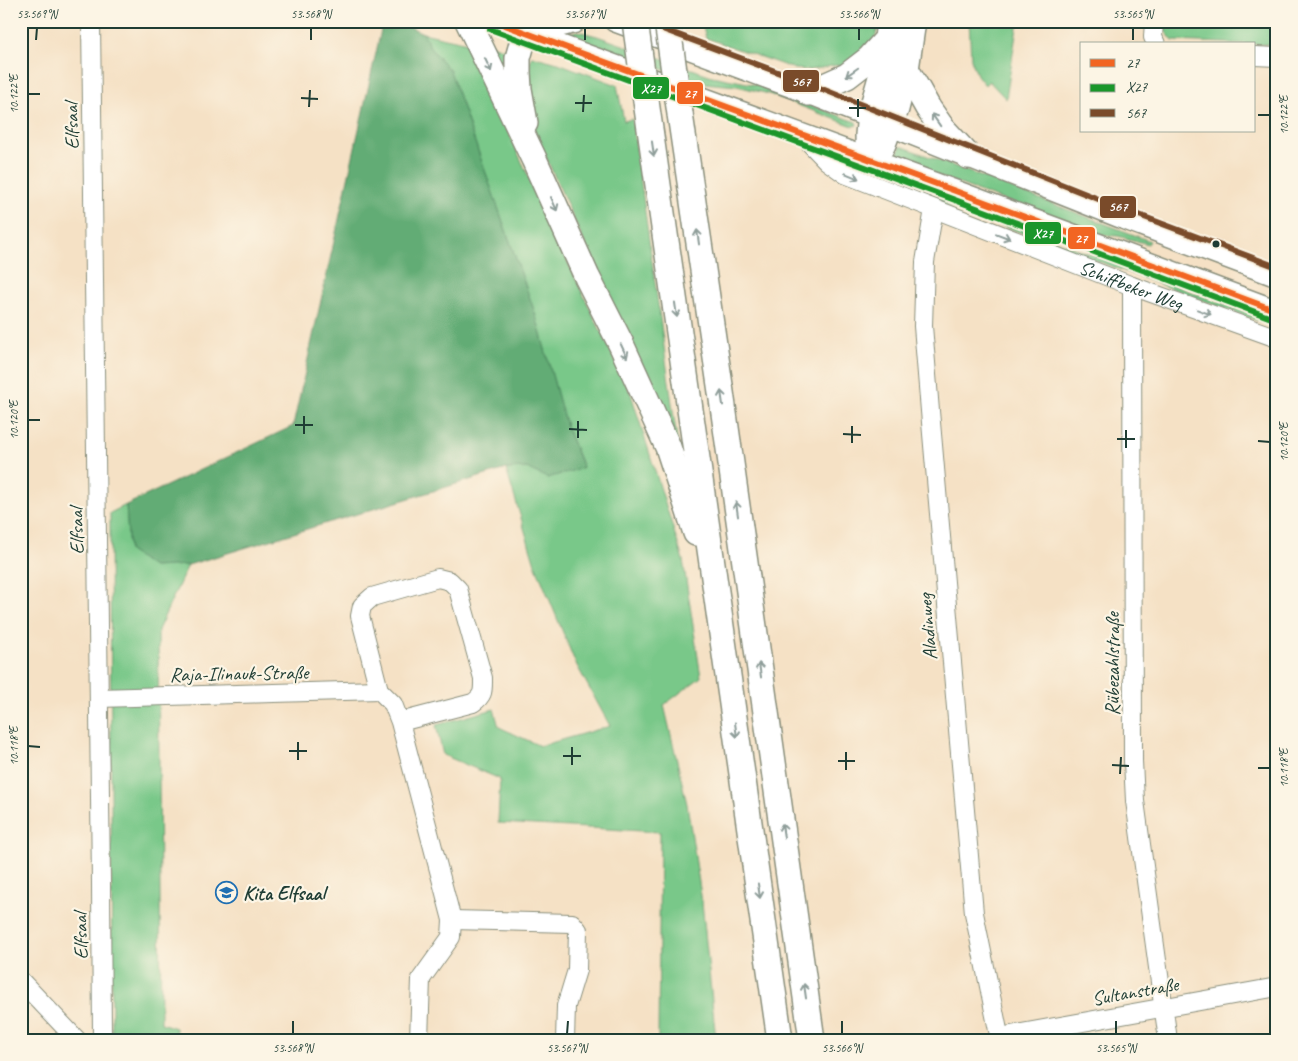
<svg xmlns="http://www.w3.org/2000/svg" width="1298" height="1061" font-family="Caveat,sans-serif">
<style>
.green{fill:#79c889;stroke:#4c825e}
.forest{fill:#62ac75;stroke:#407454}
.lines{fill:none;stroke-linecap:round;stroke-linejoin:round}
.minor-casing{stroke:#8a8f7c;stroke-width:20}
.major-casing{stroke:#8a8f7c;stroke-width:24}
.highway-casing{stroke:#8a8f7c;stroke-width:28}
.minor{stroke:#fff;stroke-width:18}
.major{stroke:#fff;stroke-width:21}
.highway{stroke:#fff;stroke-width:25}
.highway-bridge-casing{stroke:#8a8f7c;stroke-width:28;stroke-linecap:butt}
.highway-bridge{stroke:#fff;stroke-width:25}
.bus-1-casing{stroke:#fcf5e5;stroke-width:10}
.bus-2-casing{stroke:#fcf5e5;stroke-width:10}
.bus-3-casing{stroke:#fcf5e5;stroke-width:10}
.bus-1{stroke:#f26522;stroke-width:6}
.bus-2{stroke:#1a962b;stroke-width:6}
.bus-3{stroke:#7a4b2a;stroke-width:6}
.oneway{stroke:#8f9e9a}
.ticks{fill:none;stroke:#1f3d34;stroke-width:2}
.bus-dot{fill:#1f3d34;stroke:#fcf5e5;stroke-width:2}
.labels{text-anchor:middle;stroke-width:4.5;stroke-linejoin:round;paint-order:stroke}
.street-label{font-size:20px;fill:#1f3d34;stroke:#fcf5e5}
.poi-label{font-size:20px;font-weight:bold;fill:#1f3d34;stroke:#fcf5e5;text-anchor:start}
.line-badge{stroke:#fcf5e5;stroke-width:2}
.badge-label{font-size:14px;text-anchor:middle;font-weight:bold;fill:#fff}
.neatline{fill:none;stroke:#1f3d34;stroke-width:2}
.ticks-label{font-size:12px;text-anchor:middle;fill:#1f3d34}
</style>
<rect width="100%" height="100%" fill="#fcf5e5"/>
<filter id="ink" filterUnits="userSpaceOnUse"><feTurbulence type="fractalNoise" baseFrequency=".02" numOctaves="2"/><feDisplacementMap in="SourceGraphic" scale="10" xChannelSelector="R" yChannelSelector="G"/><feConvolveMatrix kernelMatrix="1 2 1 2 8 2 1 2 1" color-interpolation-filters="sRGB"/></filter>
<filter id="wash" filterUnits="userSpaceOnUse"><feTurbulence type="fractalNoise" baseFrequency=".0096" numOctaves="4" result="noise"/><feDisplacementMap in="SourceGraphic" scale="20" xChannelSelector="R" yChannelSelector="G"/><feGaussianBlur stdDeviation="1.12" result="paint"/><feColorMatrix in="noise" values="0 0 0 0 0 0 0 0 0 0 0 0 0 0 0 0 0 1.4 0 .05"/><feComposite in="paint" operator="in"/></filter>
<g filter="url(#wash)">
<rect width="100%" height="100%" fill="#f5e1c5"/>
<g class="green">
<path d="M 699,21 L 880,21 L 875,38 L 844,69 L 838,65 L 809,70 L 795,69 L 706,38 L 703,27 L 700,26 Z"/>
<path d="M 969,21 L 1018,21 L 1006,99 L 989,81 L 985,85 L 977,75 L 971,59 Z"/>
<path d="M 1165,21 L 1277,21 L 1277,45 L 1173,41 L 1165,31 Z"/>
<path d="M 577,31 L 597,36 L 712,76 L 757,85 L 856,122 L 857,125 L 853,126 L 769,94 L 737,86 L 703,83 L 605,50 L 564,35 Z"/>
<path d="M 423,33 L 468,43 L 559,244 L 631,394 L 683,560 L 701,677 L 664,705 L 687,804 L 702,902 L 716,1040 L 658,1040 L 660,832 L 498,823 L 500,779 L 443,755 L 436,725 L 494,709 L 499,727 L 540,746 L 610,726 L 575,662 L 535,564 L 506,469 L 527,468 L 547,478 L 583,467 L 566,426 L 535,313 L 450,71 L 431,49 Z"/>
<path d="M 484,42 L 508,51 L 509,85 Z"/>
<path d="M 532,56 L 558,63 L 617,85 L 624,121 L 632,119 L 679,453 L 536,135 L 532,120 L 530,61 Z"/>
<path d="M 901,146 L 1150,241 L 1148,244 L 1118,236 L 1097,235 L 906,164 L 897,154 Z"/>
<path d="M 842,161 L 1277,324 L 1277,328 L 840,165 Z"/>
<path d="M 126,505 L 129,551 L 153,567 L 188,565 L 158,630 L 161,1023 L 176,1028 L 176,1040 L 112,1040 L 110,513 Z"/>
</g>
<path class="forest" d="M 383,21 L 397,21 L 423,33 L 431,49 L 450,71 L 535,313 L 566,426 L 583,468 L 547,478 L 527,468 L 506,469 L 188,565 L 153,567 L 129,551 L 126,505 L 293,426 Z"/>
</g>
<g filter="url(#ink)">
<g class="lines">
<defs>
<g id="minor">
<path d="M 91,21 L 101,884 L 102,1040"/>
<path d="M 1154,21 L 1153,37 L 1156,44"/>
<path d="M 1254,56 L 1277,57"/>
<path id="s1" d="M 802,135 L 827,161 L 845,174 L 1132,286 L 1277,338"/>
<path d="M 934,209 L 925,262 L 923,326 L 930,411 L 974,913 L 1000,1040"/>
<path d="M 1132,286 L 1133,761 L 1135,801 L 1168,1040"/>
<path d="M 99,698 L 379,690"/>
<path d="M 400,722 L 473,703 C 484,695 483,691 483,678 L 458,589 L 450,581 L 438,578 L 372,597 L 362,606 L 360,616 L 379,690 L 393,704 L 400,722 L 452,920 L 451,937 L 421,979 L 419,1040"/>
<path d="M 452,920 L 572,923 L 578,930 L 577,970 L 566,1006 L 565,1040"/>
<path d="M 21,981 L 77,1040"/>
<path d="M 1000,1037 L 1277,987"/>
</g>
<g id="major">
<path d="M 493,21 L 958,192 L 1277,311"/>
<path d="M 615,21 L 809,93 L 1128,220 L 1277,276"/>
</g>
<g id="highway">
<path d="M 468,21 L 534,159 L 587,277 L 621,344 L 668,447 L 696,533"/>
<path d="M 524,21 L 525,33 L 518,58 L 518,72 L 519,89 L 525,123"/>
<path d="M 889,21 C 887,35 887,50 884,64 C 878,96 861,127 871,160 L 877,155 L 883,144 L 896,109 L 906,69 L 913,21"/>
<path d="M 525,33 L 572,21"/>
<path d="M 906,69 L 928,108 L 942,128 L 968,156"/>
<path d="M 809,93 L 847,76 L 869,59 L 887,39"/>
<path d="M 646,101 L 780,1040"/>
<path d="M 680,114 L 721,392 L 812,1040"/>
</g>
</defs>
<use href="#minor" class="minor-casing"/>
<use href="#major" class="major-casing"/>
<use href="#highway" class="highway-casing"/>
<use href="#minor" class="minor"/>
<use href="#major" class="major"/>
<use href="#highway" class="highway"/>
<defs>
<g id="highway-bridge">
<path d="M 635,21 L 646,101"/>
<path d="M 667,21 L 680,114"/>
</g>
</defs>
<use href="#highway-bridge" class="highway-bridge-casing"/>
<use href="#highway-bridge" class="highway-bridge"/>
<defs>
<path id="bus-1" d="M 494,21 L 958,192 L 1277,311"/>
<path id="bus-2" d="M 490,29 L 955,200 L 1274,319"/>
<path id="bus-3" d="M 641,21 L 812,85 L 1131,212 L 1277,267"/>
</defs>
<use href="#bus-1" class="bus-1-casing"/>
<use href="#bus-2" class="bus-2-casing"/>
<use href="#bus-3" class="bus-3-casing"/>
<use href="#bus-1" class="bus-1"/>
<use href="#bus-2" class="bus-2"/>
<use href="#bus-3" class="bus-3"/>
</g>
<defs><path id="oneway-shaft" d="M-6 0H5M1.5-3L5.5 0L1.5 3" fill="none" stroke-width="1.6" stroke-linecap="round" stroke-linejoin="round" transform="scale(1.25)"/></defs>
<g class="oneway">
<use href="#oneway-shaft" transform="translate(488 65) rotate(65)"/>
<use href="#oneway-shaft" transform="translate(852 72) rotate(145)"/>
<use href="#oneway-shaft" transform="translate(936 120) rotate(-125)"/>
<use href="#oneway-shaft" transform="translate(653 149) rotate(82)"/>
<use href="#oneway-shaft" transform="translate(852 176) rotate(22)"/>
<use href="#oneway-shaft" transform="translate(554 204) rotate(66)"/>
<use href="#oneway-shaft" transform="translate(1003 236) rotate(21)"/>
<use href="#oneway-shaft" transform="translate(698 237) rotate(-98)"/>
<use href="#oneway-shaft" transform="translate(676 310) rotate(82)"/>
<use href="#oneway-shaft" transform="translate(1204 312) rotate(20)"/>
<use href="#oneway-shaft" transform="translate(624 351) rotate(65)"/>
<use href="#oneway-shaft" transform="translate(722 398) rotate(-98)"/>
<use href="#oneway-shaft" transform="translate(737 509) rotate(-98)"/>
<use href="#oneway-shaft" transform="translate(760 670) rotate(-98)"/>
<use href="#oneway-shaft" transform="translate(736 730) rotate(82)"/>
<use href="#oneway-shaft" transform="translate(783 831) rotate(-98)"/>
<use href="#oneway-shaft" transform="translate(759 891) rotate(82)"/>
<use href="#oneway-shaft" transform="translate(805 991) rotate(-98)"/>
</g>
</g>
<path class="ticks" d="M 36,40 L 37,28M 311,40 L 311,28M 585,40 L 585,28M 859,40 L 859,28M 1133,40 L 1133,28M 28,94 L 40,94M 301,98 L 318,99M 575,103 L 592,103M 309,107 L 310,90M 849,108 L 866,108M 583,112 L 584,95M 1258,115 L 1270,115M 858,117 L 858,99M 28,420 L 40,420M 295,425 L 313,425M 569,429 L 587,430M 304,434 L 304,416M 843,434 L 861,435M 578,438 L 578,421M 1117,439 L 1135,439M 1258,441 L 1270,442M 852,443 L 852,426M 1126,448 L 1126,430M 28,746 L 40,747M 289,751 L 307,751M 563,756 L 581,756M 298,760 L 298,742M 838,761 L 855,761M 572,765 L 572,747M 1112,765 L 1129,766M 1258,768 L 1270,768M 846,770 L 846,752M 1120,774 L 1121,757M 293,1034 L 293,1021M 567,1034 L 568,1021M 842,1034 L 842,1021M 1116,1034 L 1116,1021"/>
<defs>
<symbol id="school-ring" viewBox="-11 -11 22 22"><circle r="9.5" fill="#fcf5e5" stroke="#1f6fb2" stroke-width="1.5"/><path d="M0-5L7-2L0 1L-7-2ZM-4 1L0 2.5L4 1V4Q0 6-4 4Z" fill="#1f6fb2"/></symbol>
</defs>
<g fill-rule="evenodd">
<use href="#school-ring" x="214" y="880" width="25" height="25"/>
</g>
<circle class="bus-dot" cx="1216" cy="244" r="4.5"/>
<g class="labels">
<g class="street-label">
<text transform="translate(71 126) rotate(-91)" y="7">Elfsaal</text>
<text dy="7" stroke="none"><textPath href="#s1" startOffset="365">Schiffbeker Weg</textPath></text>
<text transform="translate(76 531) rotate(-91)" y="7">Elfsaal</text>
<text transform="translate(927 627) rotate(-95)" y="7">Aladinweg</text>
<text transform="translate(1112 664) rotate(-90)" y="7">Rübezahlstraße</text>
<text transform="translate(239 673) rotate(-1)" y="7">Raja-Ilinauk-Straße</text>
<text transform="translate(80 936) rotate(-91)" y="7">Elfsaal</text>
<text transform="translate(1135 991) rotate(-10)" y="7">Sultanstraße</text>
</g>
<g class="poi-label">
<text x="243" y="900">Kita Elfsaal</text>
</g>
</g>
<g class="line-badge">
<rect x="782" y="69" width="38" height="24" rx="5" fill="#7a4b2a"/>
<rect x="632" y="76" width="38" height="24" rx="5" fill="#1a962b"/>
<rect x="676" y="81" width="28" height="24" rx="5" fill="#f26522"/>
<rect x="1099" y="195" width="38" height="24" rx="5" fill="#7a4b2a"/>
<rect x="1024" y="221" width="38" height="24" rx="5" fill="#1a962b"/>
<rect x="1067" y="226" width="29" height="24" rx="5" fill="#f26522"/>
</g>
<g class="badge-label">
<text x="801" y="86">567</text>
<text x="651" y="93">X27</text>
<text x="690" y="98">27</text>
<text x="1118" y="211">567</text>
<text x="1043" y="238">X27</text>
<text x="1081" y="243">27</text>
</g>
<rect width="1298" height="1061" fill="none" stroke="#fcf5e5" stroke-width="55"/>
<rect x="1080" y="42" width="175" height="90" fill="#fcf5e5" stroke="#a4ab9e"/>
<rect x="1090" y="59" width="25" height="8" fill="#f26522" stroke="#a4ab9e"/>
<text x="1126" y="68" font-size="15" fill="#1f3d34">27</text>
<rect x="1090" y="84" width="25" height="8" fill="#1a962b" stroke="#a4ab9e"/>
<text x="1126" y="92" font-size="15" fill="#1f3d34">X27</text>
<rect x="1090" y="109" width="25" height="8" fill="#7a4b2a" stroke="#a4ab9e"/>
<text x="1126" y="118" font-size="15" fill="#1f3d34">567</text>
<rect x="28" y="28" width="1242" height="1006" class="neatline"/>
<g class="ticks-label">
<text x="37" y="18">53.569°N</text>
<text x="311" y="18">53.568°N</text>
<text x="585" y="18">53.567°N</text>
<text x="859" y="18">53.566°N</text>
<text x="1133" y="18">53.565°N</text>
<text transform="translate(14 94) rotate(-90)" y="4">10.122°E</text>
<text transform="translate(1284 115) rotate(-90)" y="4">10.122°E</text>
<text transform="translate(14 420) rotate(-90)" y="4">10.120°E</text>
<text transform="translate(1284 442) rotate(-90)" y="4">10.120°E</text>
<text transform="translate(14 746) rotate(-90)" y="4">10.118°E</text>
<text transform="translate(1284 768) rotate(-90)" y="4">10.118°E</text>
<text x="293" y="1052">53.568°N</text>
<text x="567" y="1052">53.567°N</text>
<text x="842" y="1052">53.566°N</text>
<text x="1116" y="1052">53.565°N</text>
</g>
</svg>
